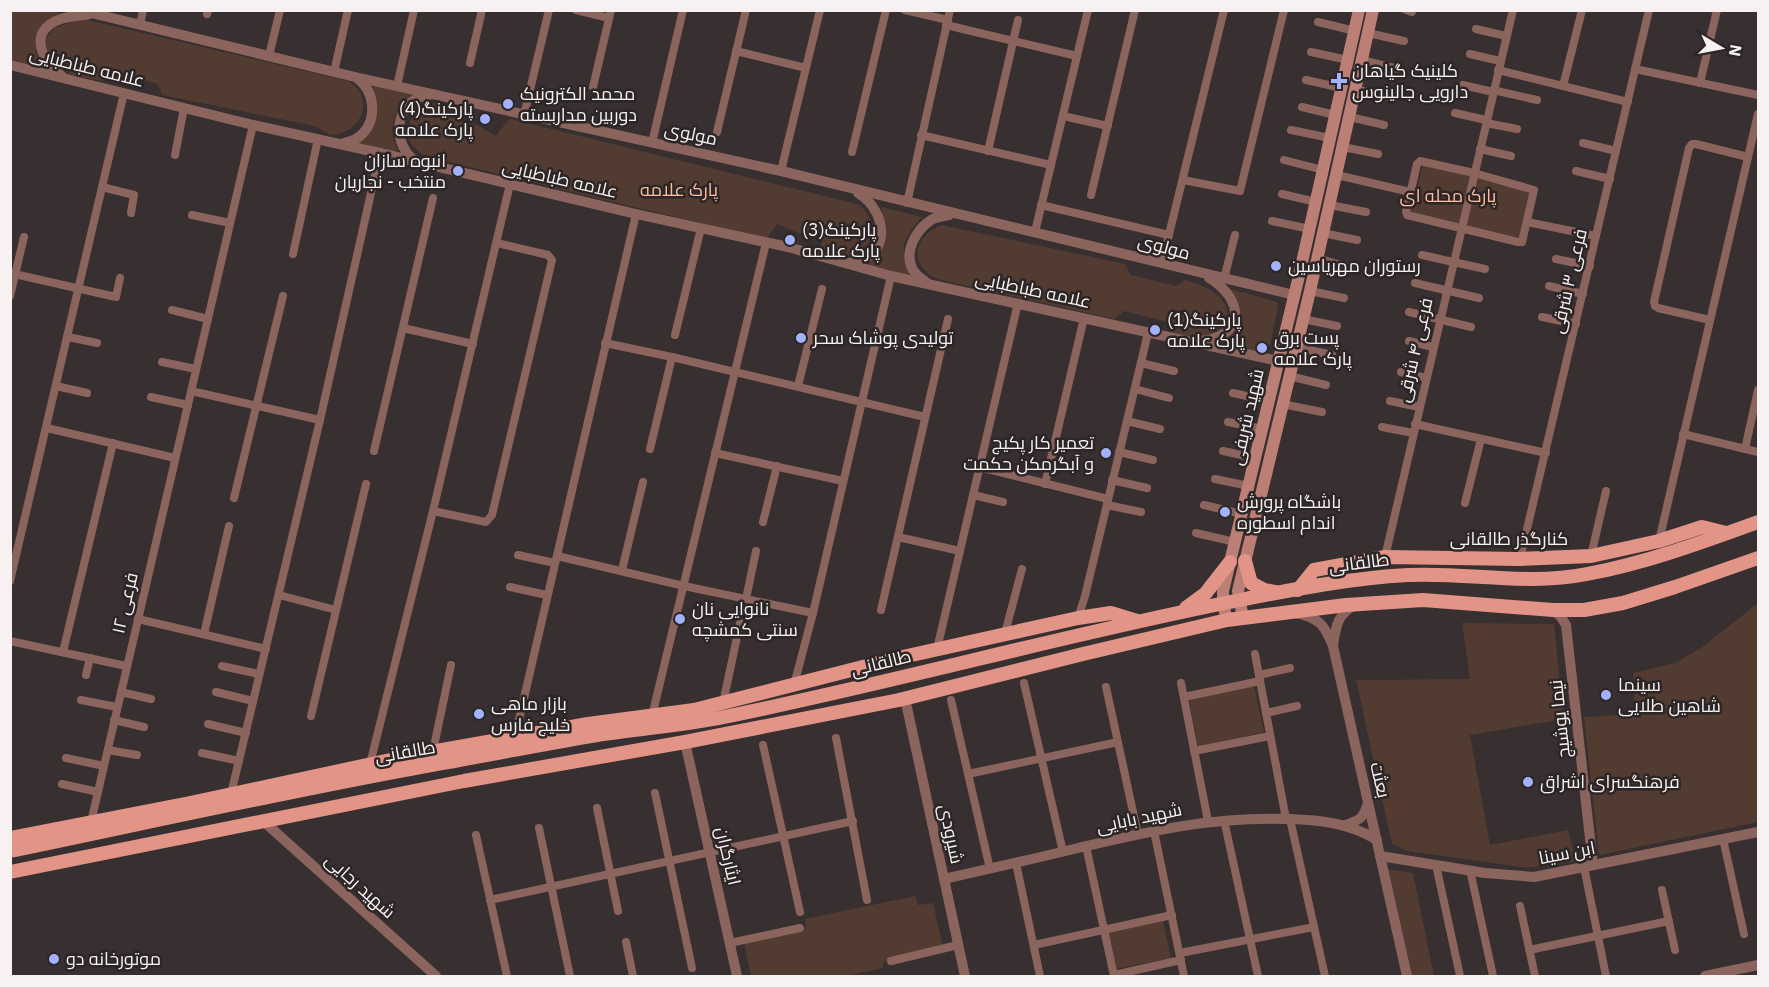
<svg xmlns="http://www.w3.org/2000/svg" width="1769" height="987" font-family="'IBM Plex Sans',Cairo,sans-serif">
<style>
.green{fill:#523b30}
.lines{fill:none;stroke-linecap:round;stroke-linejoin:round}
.minor{stroke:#8a645d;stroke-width:8}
.tertiary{stroke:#8a645d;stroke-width:10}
.secondary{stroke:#bc7f75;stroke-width:12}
.primary{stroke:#e29487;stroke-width:14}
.poi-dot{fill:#a3b2fd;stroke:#2d2626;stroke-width:2}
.labels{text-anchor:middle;stroke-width:5;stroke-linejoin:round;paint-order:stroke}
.street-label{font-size:18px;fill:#f7f1f2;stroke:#2d2626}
.poi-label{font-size:18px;fill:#f7f1f2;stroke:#2d2626;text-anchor:start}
.park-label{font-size:18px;fill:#fdbe9e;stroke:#2d2626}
</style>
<rect width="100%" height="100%" fill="#372f30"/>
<g class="green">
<path d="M 13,11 L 47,11 L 63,14 L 36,42 L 36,52 L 46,70 L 11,60 L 11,19 Z"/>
<path d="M 87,20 L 348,81 C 377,98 361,135 330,135 L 315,126 L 162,95 L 158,84 L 113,73 L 102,81 L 72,75 L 48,56 L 45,40 L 54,28 L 76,21 Z"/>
<path d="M 371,86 L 411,93 L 412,96 C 393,108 387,130 398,150 L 396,152 L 359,143 L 376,101 Z"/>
<path d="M 435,103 L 459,108 L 458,119 L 479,126 L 496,136 L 508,120 L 511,119 L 857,204 C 877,215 878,249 852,255 C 842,258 830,254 819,251 L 822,240 L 803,235 L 777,224 L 767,238 C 654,213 541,184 428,157 C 404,146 403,129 417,109 Z"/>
<path d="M 1423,164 L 1531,192 L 1520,238 L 1410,213 Z"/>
<path d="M 882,207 L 922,217 C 898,246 903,241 909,276 L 868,266 C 876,254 888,243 886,226 C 885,219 881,214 882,207 Z"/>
<path d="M 942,225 L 1125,264 L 1131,275 L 1176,286 L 1185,280 C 1247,295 1240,346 1173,334 L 1168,322 L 1124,311 L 1115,319 L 937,279 C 907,265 914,235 942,225 Z"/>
<path d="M 1227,288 L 1277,302 L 1278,305 L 1270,346 L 1257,343 L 1255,353 L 1216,343 L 1231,334 L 1236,335 L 1231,333 L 1238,306 L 1240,305 Z"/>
<path d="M 1758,603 L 1758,822 L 1599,855 L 1584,717 L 1635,714 L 1633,673 L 1675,663 L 1701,648 Z"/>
<path d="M 1462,623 L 1554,624 L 1564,719 L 1470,735 L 1490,845 L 1568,830 L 1576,861 L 1527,868 L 1408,851 L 1392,844 L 1356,680 L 1470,679 Z"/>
<path d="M 1254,686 L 1264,732 L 1198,747 L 1189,699 Z"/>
<path d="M 1387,869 L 1413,873 L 1434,976 L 1411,976 Z"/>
<path d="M 915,896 L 918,905 L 933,903 L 943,948 L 883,962 L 883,968 L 847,976 L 751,976 L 744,943 L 806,927 L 805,919 Z"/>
<path d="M 1163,921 L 1171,958 L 1116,969 L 1108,933 Z"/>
</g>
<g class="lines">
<g class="minor">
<path d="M 576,10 L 609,18"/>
<path d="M 905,10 L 948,20"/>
<path d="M 1406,10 L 1412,12"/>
<path d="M 207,14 L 208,10"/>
<path d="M 1318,22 L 1355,31"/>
<path d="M 140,25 L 143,10"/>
<path d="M 946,25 L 1077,56"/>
<path d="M 1476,29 L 1506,36"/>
<path d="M 1368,33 L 1404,41"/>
<path d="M 736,51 L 806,68"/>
<path d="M 1311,52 L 1348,60"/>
<path d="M 1470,54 L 1500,61"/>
<path d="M 269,56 L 280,10"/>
<path d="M 1362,60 L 1398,69"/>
<path d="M 470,63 L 482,10"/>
<path d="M 1635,69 L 1758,95"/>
<path d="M 1498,70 L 1628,102"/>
<path d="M 334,72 L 348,10"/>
<path d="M 1306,80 L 1342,88"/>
<path d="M 1700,83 L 1717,10"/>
<path d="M 1463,85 L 1493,92"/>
<path d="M 397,86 L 414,10"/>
<path d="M 1563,86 L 1582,10"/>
<path d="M 593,87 L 611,10"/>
<path d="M 1356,89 L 1391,98"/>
<path d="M 1493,90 L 1537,100"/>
<path d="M 1302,107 L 1335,115"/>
<path d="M 1455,113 L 1486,120"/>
<path d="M 524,115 L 549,10"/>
<path d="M 1063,116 L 1108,126"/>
<path d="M 1350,117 L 1384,125"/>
<path d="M 1486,123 L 1517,129"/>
<path d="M 1291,130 L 1330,138"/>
<path d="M 717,132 L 746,10"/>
<path d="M 921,135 L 1051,165"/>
<path d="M 652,143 L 683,10"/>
<path d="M 1583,143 L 1616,151"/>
<path d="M 1343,147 L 1378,154"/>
<path d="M 1480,149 L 1511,156"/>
<path d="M 988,151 L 1018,20"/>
<path d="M 852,152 L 886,10"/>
<path d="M 175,155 L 184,108"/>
<path d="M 1284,160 L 1323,170"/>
<path d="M 1420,161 L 1474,173 L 1534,190 L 1522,242 L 1518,242 L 1407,215 L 1406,212 L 1417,164 Z"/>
<path d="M 781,171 L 820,10"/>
<path d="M 1576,171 L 1610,179"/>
<path d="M 1337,175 L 1410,192"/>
<path d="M 1183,180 L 1240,191 L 1284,10"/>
<path d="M 102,187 L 134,195 L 131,213"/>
<path d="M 1282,194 L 1316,202"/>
<path d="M 1091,195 L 1135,10"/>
<path d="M 907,203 L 950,10"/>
<path d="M 1041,205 L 1169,235"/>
<path d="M 1330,205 L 1366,212"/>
<path d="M 192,215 L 230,223"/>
<path d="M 1272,221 L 1310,229"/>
<path d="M 1527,222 L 1596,236"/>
<path d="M 1035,232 L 1088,10"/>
<path d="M 1323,233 L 1357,240"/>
<path d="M 293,254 L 318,139"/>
<path d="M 1422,255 L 1485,269"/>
<path d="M 1317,258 L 1351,268"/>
<path d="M 1556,259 L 1590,266"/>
<path d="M 1162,263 L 1224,10"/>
<path d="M 10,273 L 116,297 L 120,278"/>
<path d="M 1224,279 L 1235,235"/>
<path d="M 1415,283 L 1479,298"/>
<path d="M 1549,286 L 1583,294"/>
<path d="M 1310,291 L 1344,298"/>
<path d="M 10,296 L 24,237"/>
<path d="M 172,310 L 208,319"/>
<path d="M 1409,312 L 1471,327"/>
<path d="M 1542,317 L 1576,324"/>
<path d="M 1303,319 L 1337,326"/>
<path d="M 1710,320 L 1658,308 L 1655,306 L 1654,302 L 1689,148 L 1692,144 L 1696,144 L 1748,157"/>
<path d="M 403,328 L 473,344"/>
<path d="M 675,335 L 701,228"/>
<path d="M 68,337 L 97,343"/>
<path d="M 1409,341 L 1433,347"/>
<path d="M 605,343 L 672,357 L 925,417"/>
<path d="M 1296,347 L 1332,355"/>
<path d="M 162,362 L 196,369"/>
<path d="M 1141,363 L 1174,371"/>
<path d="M 1401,372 L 1426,378"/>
<path d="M 1289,376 L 1326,385"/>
<path d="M 56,386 L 87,393"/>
<path d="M 798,386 L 822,289"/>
<path d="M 1135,389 L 1169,398"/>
<path d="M 191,391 L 320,420"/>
<path d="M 1233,393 L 1269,401"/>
<path d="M 151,397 L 188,405"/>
<path d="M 1390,401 L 1419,407"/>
<path d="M 1282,404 L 1322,412"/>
<path d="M 1127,421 L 1160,429"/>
<path d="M 1228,422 L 1262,429"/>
<path d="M 1415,424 L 1546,453"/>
<path d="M 1382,427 L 1413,433"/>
<path d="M 47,428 L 175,458"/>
<path d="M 1683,434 L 1758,452"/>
<path d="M 650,449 L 672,357"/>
<path d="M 1745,449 L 1758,390"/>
<path d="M 374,451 L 433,198"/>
<path d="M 1223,451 L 1255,458"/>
<path d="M 1119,452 L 1153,460"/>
<path d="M 715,453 L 843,481"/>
<path d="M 979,467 L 1108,499"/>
<path d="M 1215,479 L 1249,486"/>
<path d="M 1112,480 L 1147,488"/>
<path d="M 1045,484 L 1084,318"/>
<path d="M 973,495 L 1003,502"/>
<path d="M 234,498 L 283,296"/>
<path d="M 1465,503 L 1481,439"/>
<path d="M 1107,505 L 1141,512"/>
<path d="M 1204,505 L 1242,514"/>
<path d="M 433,511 L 486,522 L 492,515 L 552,260 L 548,255 L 497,243"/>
<path d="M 763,522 L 777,466"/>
<path d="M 1196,533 L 1235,542"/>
<path d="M 898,537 L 960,551"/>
<path d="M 1659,541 L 1758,114"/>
<path d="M 518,555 L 555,563"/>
<path d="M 557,556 L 684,586 L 813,613"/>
<path d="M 1591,556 L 1606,491"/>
<path d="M 1385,557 L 1513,10"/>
<path d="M 1520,559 L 1649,10"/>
<path d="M 622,570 L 643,482"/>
<path d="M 10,581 L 124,93"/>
<path d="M 510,587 L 547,595"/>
<path d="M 279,595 L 336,610"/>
<path d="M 746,599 L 756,551"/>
<path d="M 881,610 L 948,319"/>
<path d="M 1078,618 L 1085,596 L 1148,333"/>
<path d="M 138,619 L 266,649"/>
<path d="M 1005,633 L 1022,569"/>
<path d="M 204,634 L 229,526"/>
<path d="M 10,641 L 126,666"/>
<path d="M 937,649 L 1018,303"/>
<path d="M 63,652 L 113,443"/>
<path d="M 1255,654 L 1286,819"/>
<path d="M 222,666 L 259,674"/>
<path d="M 86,675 L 90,658"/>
<path d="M 1259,675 L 1290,668"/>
<path d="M 1024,683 L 1063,852"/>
<path d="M 1181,683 L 1208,821"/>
<path d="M 794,685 L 813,613 L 891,276"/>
<path d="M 1106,687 L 1138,835"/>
<path d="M 121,692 L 151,699"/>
<path d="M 216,692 L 253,701"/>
<path d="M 1184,697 L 1260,681"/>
<path d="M 81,700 L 117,707"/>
<path d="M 951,700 L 990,869"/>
<path d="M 723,703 L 740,623"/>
<path d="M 1266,713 L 1297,706"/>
<path d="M 311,716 L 366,484"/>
<path d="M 652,716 L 766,243"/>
<path d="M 114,720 L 144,727"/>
<path d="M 208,724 L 246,733"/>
<path d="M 515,737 L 636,214"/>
<path d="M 836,738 L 867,900"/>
<path d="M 763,745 L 800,912"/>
<path d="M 108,750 L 137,755"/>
<path d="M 433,751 L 451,665"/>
<path d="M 1194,751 L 1270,736"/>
<path d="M 202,753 L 239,761"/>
<path d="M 66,758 L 104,766"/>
<path d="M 370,764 L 433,511 L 510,184"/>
<path d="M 968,774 L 1118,742"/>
<path d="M 62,784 L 98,792"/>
<path d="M 655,793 L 692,968"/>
<path d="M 231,794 L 320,420 L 380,153"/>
<path d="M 597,808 L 618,911"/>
<path d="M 1290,819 L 1325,976"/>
<path d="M 1224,820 L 1258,976"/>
<path d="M 91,822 L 253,125"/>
<path d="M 539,828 L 570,976"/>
<path d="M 1154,831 L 1184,976"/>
<path d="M 476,835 L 507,976"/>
<path d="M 1723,839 L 1744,934"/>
<path d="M 1086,846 L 1114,976"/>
<path d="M 1016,863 L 1040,976"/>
<path d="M 1436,865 L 1460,976"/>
<path d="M 1584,867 L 1606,976"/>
<path d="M 1470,870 L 1493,976"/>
<path d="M 1662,890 L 1675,950"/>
<path d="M 490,900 L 853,821"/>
<path d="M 1520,906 L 1535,976"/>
<path d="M 626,942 L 633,976"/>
<path d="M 730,943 L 800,928"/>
<path d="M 1034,945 L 1172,915"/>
<path d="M 1529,950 L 1669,921"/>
<path d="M 1180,953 L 1314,927"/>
<path d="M 891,961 L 958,945"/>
<path d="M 1114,975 L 1181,960"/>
</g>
<g class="tertiary">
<path d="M 79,10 L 355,77 L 781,171 L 1294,295"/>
<path d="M 10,65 L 253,125 L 380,153 L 636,214 L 788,247 L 891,276 L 1278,361"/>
<path d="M 63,77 C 42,62 26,31 61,19 C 70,16 80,16 89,14"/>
<path d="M 342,144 C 346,142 352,141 356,139 C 378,124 377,94 357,78"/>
<path d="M 414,160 C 395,146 393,112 416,99 C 419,97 425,96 429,95"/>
<path d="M 848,263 C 892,260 889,212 858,193"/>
<path d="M 927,283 C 922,279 916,275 913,270 C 903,252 916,230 931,220 C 936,217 943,216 949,215"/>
<path d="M 1198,341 C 1246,338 1245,299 1209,278"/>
<path d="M 1553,610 L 1561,617 L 1566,625 L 1593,865"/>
<path d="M 1296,613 C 1319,618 1324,624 1333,646 L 1407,976"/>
<path d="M 1333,646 C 1336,625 1337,615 1356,604"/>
<path d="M 905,698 L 965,976"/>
<path d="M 685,742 L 737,976"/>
<path d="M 262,820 L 436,976"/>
<path d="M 1345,825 C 1360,820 1363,819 1368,803"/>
<path d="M 1380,856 L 1485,873 L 1534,877 L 1758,832"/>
<path d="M 944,879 C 989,869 1033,859 1078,848 C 1151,831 1213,816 1289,819 C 1320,820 1350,823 1377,840"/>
<path d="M 1705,976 L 1758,965"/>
</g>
<g class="secondary">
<path d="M 1243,618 L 1238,591 L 1310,291 L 1373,10"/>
<path d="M 1227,620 L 1223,604 L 1223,591 L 1298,280 L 1359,10"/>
</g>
<g class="primary">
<path d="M 1245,561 L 1251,583 L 1264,590 L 1275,592"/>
<path d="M 1298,590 L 1314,570 L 1385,557 L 1520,559 L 1591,556 L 1659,541 L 1702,527 L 1726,533"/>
<path d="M 1186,608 L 1205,594 L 1230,562"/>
<path d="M 10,838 L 190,803 L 414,755 L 588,724 L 694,710 L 898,658 L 1078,618 L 1111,613 L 1137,621"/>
<path d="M 10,851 C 145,823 279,793 415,768 C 473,758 532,746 591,736 C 635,729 680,726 724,717 C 897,682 1067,634 1240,600 C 1295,589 1352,578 1408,575 C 1468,572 1527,586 1587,574 C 1646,563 1703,542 1758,522"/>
<path d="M 10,872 L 464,781 L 685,742 L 899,700 L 1083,654 L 1227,620 L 1346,605 L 1423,600 L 1553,610 L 1584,610 L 1623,603 L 1675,587 L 1758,558"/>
</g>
</g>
<g class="poi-dot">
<path d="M1336 72h6v6h6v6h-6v6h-6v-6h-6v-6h6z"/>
<circle cx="508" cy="104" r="6"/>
<circle cx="485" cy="119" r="6"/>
<circle cx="458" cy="171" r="6"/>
<circle cx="790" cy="240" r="6"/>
<circle cx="1276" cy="266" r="6"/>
<circle cx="1155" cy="330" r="6"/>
<circle cx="801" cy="338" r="6"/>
<circle cx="1262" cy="348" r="6"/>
<circle cx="1106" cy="453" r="6"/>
<circle cx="1225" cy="512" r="6"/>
<circle cx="680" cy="619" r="6"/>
<circle cx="1606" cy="695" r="6"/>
<circle cx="479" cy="714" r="6"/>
<circle cx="1528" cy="782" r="6"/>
<circle cx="54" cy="959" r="6"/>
</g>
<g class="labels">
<g class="street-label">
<text transform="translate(87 67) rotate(14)" y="6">علامه طباطبایی</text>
<text transform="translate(691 134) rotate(12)" y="6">مولوی</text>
<text transform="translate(560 179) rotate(13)" y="6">علامه طباطبایی</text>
<text transform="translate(1164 247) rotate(15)" y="6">مولوی</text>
<text transform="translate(1569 281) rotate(-77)" y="6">فرعی ۳ شرقی</text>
<text transform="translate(1033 290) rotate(12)" y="6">علامه طباطبایی</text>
<text transform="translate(1415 350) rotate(-77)" y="6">فرعی ۴ شرقی</text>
<text transform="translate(1247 417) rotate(-77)" y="6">شهید شریفی</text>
<text x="1509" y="545">کنارگذر طالقانی</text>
<text transform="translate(1359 563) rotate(-7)" y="6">طالقانی</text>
<text transform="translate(125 603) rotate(-77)" y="6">فرعی ۱۲</text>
<text transform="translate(881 663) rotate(-14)" y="6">طالقانی</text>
<text transform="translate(1560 719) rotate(-96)" y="6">نیما یوشیج</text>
<text transform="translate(405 752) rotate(-10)" y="6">طالقانی</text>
<text transform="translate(1380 780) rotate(77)" y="6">بعثت</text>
<text transform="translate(1139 818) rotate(-12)" y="6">شهید بابایی</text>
<text transform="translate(951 834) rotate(78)" y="6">شیرودی</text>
<text transform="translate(1567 853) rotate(-11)" y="6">ابن سینا</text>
<text transform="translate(728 856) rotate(77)" y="6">ایثارگران</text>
<text transform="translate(360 886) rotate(42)" y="6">شهید رجایی</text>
</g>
<g class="poi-label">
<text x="1352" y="77">کلینیک گیاهان<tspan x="1352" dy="21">دارویی جالینوس</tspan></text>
<text x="520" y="100">محمد الکترونیک<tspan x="520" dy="21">دوربین مداربسته</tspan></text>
<text x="473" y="115" text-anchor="end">پارکینگ(4)<tspan x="473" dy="21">پارک علامه</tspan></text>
<text x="446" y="167" text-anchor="end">انبوه سازان<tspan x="446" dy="21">منتخب - نجاریان</tspan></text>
<text x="802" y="236">پارکینگ(3)<tspan x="802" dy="21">پارک علامه</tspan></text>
<text x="1288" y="272">رستوران مهریاسین</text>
<text x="1167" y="326">پارکینگ(1)<tspan x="1167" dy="21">پارک علامه</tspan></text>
<text x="813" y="344">تولیدی پوشاک سحر</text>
<text x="1274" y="344">پست برق<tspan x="1274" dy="21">پارک علامه</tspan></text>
<text x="1094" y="449" text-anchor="end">تعمیر کار پکیج<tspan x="1094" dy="21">و آبگرمکن حکمت</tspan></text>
<text x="1237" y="508">باشگاه پرورش<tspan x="1237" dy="21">اندام اسطوره</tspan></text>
<text x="692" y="615">نانوایی نان<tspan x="692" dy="21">سنتی کمشچه</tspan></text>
<text x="1618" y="691">سینما<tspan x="1618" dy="21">شاهین طلایی</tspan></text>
<text x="491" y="710">بازار ماهی<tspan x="491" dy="21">خلیج فارس</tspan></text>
<text x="1540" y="788">فرهنگسرای اشراق</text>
<text x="66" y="965">موتورخانه دو</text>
</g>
<g class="park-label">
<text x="679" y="196">پارک علامه</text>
<text x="1448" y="202">پارک محله ای</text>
</g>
</g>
<rect width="1769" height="987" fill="none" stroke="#f7f1f2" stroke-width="24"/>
<g transform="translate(1721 48) rotate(100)" stroke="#2d2626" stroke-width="4.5" paint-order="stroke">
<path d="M0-4.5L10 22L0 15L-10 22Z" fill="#f7f1f2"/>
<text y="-9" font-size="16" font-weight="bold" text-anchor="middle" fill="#f7f1f2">N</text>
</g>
</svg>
